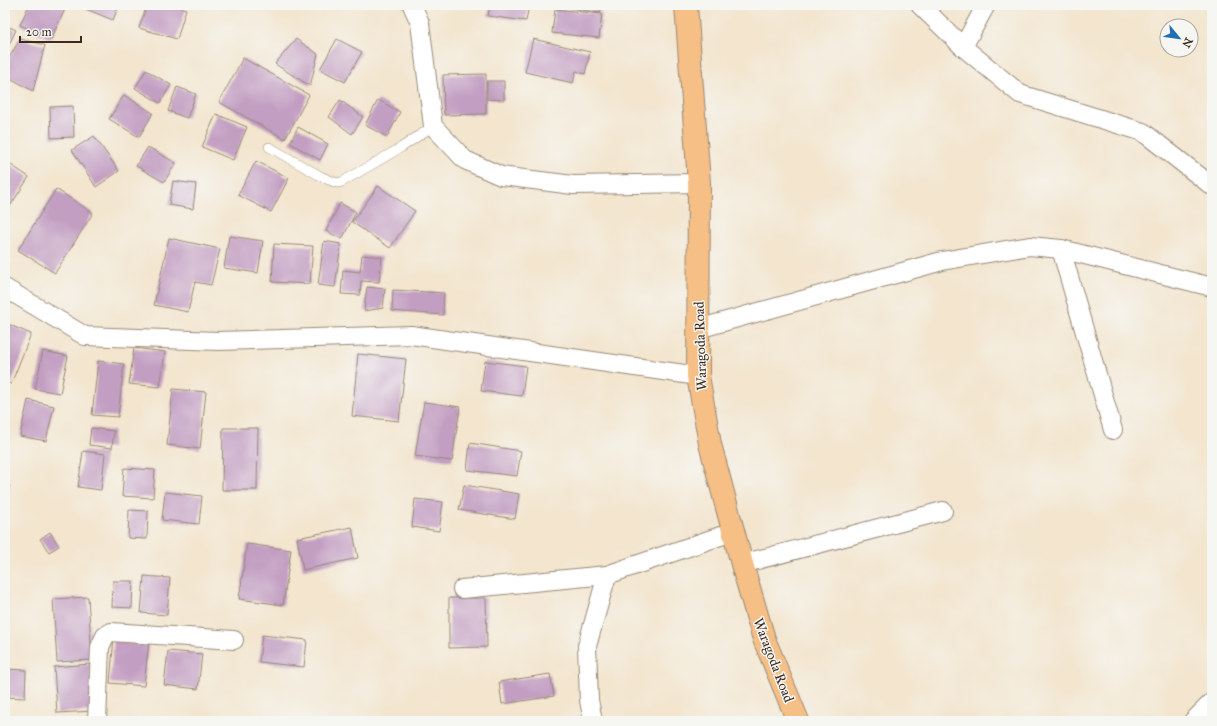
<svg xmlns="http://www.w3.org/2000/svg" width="1217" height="726" font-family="'IM FELL Great Primer',serif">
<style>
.building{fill:#c29ec2}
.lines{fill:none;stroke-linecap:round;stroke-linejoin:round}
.service-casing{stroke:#978876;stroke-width:10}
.minor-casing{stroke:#978876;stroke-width:20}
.primary-casing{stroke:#978876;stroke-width:24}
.service{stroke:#fff;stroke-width:9}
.minor{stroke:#fff;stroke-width:18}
.primary{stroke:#f5bf86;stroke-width:22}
.labels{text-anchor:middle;stroke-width:3;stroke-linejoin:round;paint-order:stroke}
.street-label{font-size:14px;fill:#3b2a1e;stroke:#f6f6f2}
</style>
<rect width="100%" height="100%" fill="#f6f6f2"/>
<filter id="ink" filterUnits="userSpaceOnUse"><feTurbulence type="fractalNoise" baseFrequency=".025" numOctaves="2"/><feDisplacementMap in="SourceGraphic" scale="8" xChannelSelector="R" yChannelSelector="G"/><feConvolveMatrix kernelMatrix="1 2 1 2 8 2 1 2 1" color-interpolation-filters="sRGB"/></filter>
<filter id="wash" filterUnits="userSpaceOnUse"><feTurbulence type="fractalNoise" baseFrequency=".012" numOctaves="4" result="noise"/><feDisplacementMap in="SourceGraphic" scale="16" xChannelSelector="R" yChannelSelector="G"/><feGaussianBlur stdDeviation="0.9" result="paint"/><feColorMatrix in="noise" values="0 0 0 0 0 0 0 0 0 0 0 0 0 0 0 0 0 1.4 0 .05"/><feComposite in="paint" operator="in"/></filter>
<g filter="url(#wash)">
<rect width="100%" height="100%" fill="#f3e5ce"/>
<g id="blocks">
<g class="building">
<path d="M 29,5 L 67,5 L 51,39 L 20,25 Z"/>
<path d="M 85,5 L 119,5 L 113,20 L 83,8 Z"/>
<path d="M 147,5 L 172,5 L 186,9 L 177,39 L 139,28 Z"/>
<path d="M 490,5 L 529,5 L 526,21 L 488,16 Z"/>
<path d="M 571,5 L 602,5 L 600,13 L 570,8 Z"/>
<path d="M 555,9 L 602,14 L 599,38 L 552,33 Z"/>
<path d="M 5,25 L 16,30 L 5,53 Z"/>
<path d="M 20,39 L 45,45 L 33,91 L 5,75 L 5,65 Z"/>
<path d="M 296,39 L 318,54 L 310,86 L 275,64 Z"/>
<path d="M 337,39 L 362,52 L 345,82 L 320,69 Z"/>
<path d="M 533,39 L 590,52 L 585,74 L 576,71 L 573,83 L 525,72 Z"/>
<path d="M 243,58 L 309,95 L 285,139 L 219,102 Z"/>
<path d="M 146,70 L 171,85 L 160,103 L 135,88 Z"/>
<path d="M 486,74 L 486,114 L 444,115 L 443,75 Z"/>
<path d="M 487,81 L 504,81 L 504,100 L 487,99 Z"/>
<path d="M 177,87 L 196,94 L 187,118 L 168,111 Z"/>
<path d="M 124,95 L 153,113 L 139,137 L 109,119 Z"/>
<path d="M 340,100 L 363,117 L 352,134 L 329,117 Z"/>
<path d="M 378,100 L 400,112 L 387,137 L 365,125 Z"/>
<path d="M 73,106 L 74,137 L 51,138 L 50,107 Z"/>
<path d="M 216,114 L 247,127 L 233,160 L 202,147 Z"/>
<path d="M 298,127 L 328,144 L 320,160 L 290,143 Z"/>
<path d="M 94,136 L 119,171 L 96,187 L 72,150 Z"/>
<path d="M 148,147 L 176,163 L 164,182 L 136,166 Z"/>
<path d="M 5,161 L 29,177 L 5,214 Z"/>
<path d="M 256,161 L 289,178 L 271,212 L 238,195 Z"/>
<path d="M 173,181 L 196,184 L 193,209 L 169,205 Z"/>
<path d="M 378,186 L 415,211 L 390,248 L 352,222 Z"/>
<path d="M 56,189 L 93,213 L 55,273 L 18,250 Z"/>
<path d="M 340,203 L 356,212 L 342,239 L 326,231 Z"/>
<path d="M 229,236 L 263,241 L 258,273 L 224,268 Z"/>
<path d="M 169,238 L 220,249 L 211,285 L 195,282 L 188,312 L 154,305 Z"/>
<path d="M 324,241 L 341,244 L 335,287 L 318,285 Z"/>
<path d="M 274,244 L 313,246 L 310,284 L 272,282 Z"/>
<path d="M 362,255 L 382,257 L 379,282 L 361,281 L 360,295 L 341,294 L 343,270 L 360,272 Z"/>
<path d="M 367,287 L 385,289 L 383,308 L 364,311 Z"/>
<path d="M 393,290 L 444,293 L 443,315 L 392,311 Z"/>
<path d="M 5,323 L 31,334 L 11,384 L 5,381 Z"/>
<path d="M 134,348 L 165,352 L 160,387 L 129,384 Z"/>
<path d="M 43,351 L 68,356 L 60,393 L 35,389 Z"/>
<path d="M 358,354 L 406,359 L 399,421 L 352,416 Z"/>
<path d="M 98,361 L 124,364 L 118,417 L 92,415 Z"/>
<path d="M 485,361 L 526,366 L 522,396 L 481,391 Z"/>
<path d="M 173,389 L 206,392 L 200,449 L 167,445 Z"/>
<path d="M 28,400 L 54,406 L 46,441 L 20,436 Z"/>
<path d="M 424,402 L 460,407 L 452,461 L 415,456 Z"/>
<path d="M 91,428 L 114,431 L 112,448 L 89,445 Z"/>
<path d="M 223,428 L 258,428 L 257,490 L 222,490 Z"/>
<path d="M 470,443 L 521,451 L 517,476 L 467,470 Z"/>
<path d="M 83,451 L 105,454 L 101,490 L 78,487 Z"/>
<path d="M 124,468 L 155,470 L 153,498 L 122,496 Z"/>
<path d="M 5,484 L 10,486 L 5,495 Z"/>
<path d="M 464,485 L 519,494 L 515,519 L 459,510 Z"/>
<path d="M 165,492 L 202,496 L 199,524 L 162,520 Z"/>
<path d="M 415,499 L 443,502 L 439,531 L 412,527 Z"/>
<path d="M 129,510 L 148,511 L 147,539 L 128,538 Z"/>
<path d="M 352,527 L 358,558 L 303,570 L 297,538 Z"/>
<path d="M 50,532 L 59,546 L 49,552 L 40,539 Z"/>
<path d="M 247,544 L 291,550 L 283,605 L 239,599 Z"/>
<path d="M 144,576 L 170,578 L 167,615 L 141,613 Z"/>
<path d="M 113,581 L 133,581 L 132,608 L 112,607 Z"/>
<path d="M 88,597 L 92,660 L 57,662 L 53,599 Z"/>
<path d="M 449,598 L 486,598 L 487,647 L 449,648 Z"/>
<path d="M 262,635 L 307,640 L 304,667 L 259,662 Z"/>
<path d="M 114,637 L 149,640 L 144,686 L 110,683 Z"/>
<path d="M 168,651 L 202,654 L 198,689 L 164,685 Z"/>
<path d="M 90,664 L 93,711 L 57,713 L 54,667 Z"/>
<path d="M 5,669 L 26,670 L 25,698 L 5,697 Z"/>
<path d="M 550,674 L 554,696 L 502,704 L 499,682 Z"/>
</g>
</g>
</g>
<g filter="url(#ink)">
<use href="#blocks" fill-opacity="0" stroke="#978876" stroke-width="1"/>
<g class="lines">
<defs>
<path id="service" d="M 269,147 L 322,177 L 337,183 L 342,182 L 402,147 L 433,126"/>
<g id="minor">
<path d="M 412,5 L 420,23 L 433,126 L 465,160 L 501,176 L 573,185 L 699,183"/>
<path d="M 920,5 L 963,47 L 986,5"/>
<path d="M 963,47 L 1020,94 L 1143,132 L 1212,186"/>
<path d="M 1061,249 L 1113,430"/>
<path d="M 5,288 L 85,336 L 218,341 L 411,335 L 698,376"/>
<path d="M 698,329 L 942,261 L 1030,246 L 1061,249 L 1212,287"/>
<path d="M 742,564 L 943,511"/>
<path d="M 462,589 L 607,575 L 732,532"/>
<path d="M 97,721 L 100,647 L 105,636 L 111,632 L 234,640"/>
<path d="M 593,721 L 589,700 L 587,646 L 607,575"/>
<path d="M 1193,721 L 1212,702"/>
</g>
<path id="primary" d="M 686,5 L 699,183 L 698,376 L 710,444 L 742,564 L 764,639 L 798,721"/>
</defs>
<use href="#service" class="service-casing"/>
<use href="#minor" class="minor-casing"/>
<use href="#primary" class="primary-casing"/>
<use href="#service" class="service"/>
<use href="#minor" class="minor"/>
<use href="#primary" class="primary"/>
</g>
</g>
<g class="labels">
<g class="street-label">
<text transform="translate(700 346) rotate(-92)" y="5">Waragoda Road</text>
<text transform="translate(774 660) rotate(69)" y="5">Waragoda Road</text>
</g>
</g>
<rect width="1217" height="726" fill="none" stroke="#f6f6f2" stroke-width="20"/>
<g transform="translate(1179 38) rotate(119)"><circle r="19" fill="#f6f6f2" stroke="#aba49d"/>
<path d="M0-3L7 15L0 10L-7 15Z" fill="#1f6fb2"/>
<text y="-6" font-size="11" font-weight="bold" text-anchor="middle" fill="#3b2a1e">N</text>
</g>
<path d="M20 36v6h61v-6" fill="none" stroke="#3b2a1e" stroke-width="2"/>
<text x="26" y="36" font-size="12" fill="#3b2a1e" stroke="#f6f6f2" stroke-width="3" paint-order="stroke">20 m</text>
</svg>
